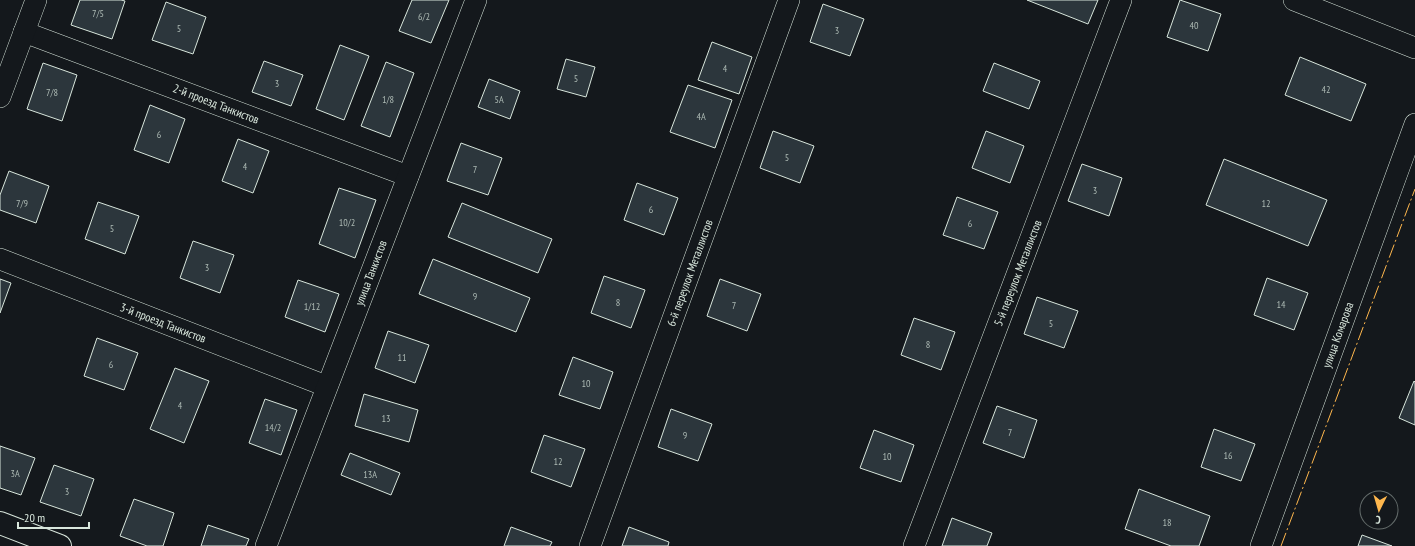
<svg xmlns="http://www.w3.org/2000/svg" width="1415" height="546" font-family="'PT Sans Narrow',sans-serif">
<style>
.building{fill:#2c363c;stroke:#d8e6dc}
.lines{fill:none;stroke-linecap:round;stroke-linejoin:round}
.minor-casing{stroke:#d8e6dc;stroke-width:22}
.tertiary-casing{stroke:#d8e6dc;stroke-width:24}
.minor{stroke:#14181c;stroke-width:21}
.tertiary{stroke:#14181c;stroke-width:22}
.power{stroke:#ffb74d;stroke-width:1;stroke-dasharray:14 3 2 3;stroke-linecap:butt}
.labels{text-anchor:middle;stroke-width:3;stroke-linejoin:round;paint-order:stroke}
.number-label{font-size:10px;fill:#adbab4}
.street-label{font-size:12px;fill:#d8e6dc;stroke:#14181c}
</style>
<rect width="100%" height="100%" fill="#14181c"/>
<g class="building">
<path d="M 80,0 L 121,0 L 125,1 L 112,39 L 71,25 Z"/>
<path d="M 412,0 L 449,0 L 431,43 L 399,31 Z"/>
<path d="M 1027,0 L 1098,0 L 1088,24 Z"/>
<path d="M 1180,0 L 1221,14 L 1208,51 L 1167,37 Z"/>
<path d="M 166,2 L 206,17 L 193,54 L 152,40 Z"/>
<path d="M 823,4 L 864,19 L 850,56 L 810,42 Z"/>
<path d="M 712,42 L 752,57 L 739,94 L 698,80 Z"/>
<path d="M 340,45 L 369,56 L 344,120 L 316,109 Z"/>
<path d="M 1300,57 L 1366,84 L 1351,121 L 1285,95 Z"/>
<path d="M 566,59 L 595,67 L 586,97 L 557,89 Z"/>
<path d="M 264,61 L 303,75 L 291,106 L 252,92 Z"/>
<path d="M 386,62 L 414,73 L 390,137 L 361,126 Z"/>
<path d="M 43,63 L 77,75 L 62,121 L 27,109 Z"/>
<path d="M 994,63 L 1040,81 L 1029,109 L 983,91 Z"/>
<path d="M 489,79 L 520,91 L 510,119 L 478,107 Z"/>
<path d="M 688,85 L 732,100 L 715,148 L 670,132 Z"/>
<path d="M 150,105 L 185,119 L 169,163 L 134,150 Z"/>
<path d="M 773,131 L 814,146 L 800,183 L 760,168 Z"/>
<path d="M 986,131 L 1024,146 L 1010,183 L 972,168 Z"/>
<path d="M 238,139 L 269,151 L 253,193 L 222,181 Z"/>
<path d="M 461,143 L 502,158 L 488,195 L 447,181 Z"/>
<path d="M 1224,159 L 1327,200 L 1308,246 L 1206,205 Z"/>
<path d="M 1082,164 L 1122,178 L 1109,216 L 1068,201 Z"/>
<path d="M 9,171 L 49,186 L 36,223 L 0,210 L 0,195 Z"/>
<path d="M 637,183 L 678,198 L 664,235 L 624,220 Z"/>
<path d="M 339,188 L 376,200 L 355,258 L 319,244 Z"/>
<path d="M 957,197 L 998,212 L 984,249 L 943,235 Z"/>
<path d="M 98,202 L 139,216 L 125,254 L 85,239 Z"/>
<path d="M 462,203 L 552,239 L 538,273 L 448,237 Z"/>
<path d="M 193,241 L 234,255 L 220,293 L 180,278 Z"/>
<path d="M 433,259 L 530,298 L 516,332 L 419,294 Z"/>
<path d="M 604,276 L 645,290 L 631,328 L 591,313 Z"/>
<path d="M 1267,278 L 1308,293 L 1294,330 L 1254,315 Z"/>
<path d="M 0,279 L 11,283 L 0,313 Z"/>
<path d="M 720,279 L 761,294 L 747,331 L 707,316 Z"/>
<path d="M 298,280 L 339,294 L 325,332 L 285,317 Z"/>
<path d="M 1037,297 L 1078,311 L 1064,348 L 1024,334 Z"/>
<path d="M 914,318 L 955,332 L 941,370 L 901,355 Z"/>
<path d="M 388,331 L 429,345 L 415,383 L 375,368 Z"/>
<path d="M 97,338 L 138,353 L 124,390 L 84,376 Z"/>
<path d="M 573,357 L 613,372 L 600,409 L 559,395 Z"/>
<path d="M 175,368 L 209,381 L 184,443 L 150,429 Z"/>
<path d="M 1414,381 L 1415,382 L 1415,425 L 1399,418 Z"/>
<path d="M 364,394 L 418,410 L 409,442 L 355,426 Z"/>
<path d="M 265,399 L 297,410 L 281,455 L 249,443 Z"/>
<path d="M 997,406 L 1037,420 L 1024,458 L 983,443 Z"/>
<path d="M 671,409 L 712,424 L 698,461 L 658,447 Z"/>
<path d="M 1214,429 L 1255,444 L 1241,481 L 1201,467 Z"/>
<path d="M 874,430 L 914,445 L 901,482 L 860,468 Z"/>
<path d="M 544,435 L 585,449 L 571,487 L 531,472 Z"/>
<path d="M 0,446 L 35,458 L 21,495 L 0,488 Z"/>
<path d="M 350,453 L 400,473 L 391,495 L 341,475 Z"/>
<path d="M 54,465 L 94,479 L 81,516 L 40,502 Z"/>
<path d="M 1139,489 L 1210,516 L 1199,546 L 1171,546 L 1125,529 Z"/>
<path d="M 134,499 L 174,513 L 163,546 L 147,546 L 120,536 Z"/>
<path d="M 952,518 L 992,533 L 987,546 L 942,546 Z"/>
<path d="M 208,525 L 249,539 L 246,546 L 201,546 Z"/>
<path d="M 511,527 L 552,542 L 550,546 L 504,546 Z"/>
<path d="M 629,527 L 669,542 L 668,546 L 622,546 Z"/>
<path d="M 1362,535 L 1392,546 L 1358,546 Z"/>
</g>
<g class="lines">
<defs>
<g id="minor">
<path d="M 1294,0 L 1415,48"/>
<path d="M 24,32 L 408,176"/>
<path d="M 0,97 L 36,0"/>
<path d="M 0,259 L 326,386"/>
<path d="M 266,546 L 476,0"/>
<path d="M 590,546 L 789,0"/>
<path d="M 914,546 L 1121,0"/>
<path d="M 1261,546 L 1415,124"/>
</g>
<path id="tertiary" d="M 0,523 L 60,546"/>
</defs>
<use href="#minor" class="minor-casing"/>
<use href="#tertiary" class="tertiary-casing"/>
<use href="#minor" class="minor"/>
<use href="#tertiary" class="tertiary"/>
<path class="power" d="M 1281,546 L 1415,189"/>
</g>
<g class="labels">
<g class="number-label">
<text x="98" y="17">7/5</text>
<text x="424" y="20">6/2</text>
<text x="1194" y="29">40</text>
<text x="179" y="32">5</text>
<text x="837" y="34">3</text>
<text x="725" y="72">4</text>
<text x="576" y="82">5</text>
<text x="277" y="87">3</text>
<text x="1326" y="93">42</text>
<text x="52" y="96">7/8</text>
<text x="388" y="103">1/8</text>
<text x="499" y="103">5А</text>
<text x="701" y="120">4А</text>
<text x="159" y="138">6</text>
<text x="787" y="161">5</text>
<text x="245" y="170">4</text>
<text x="475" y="173">7</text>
<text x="1095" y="194">3</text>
<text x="22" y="207">7/9</text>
<text x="1266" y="207">12</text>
<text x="651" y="213">6</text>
<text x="347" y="226">10/2</text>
<text x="970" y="227">6</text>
<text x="112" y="232">5</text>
<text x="207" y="271">3</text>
<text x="475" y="300">9</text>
<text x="618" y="306">8</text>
<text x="1281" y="308">14</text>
<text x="734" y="309">7</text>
<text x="312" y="310">1/12</text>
<text x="1051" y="327">5</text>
<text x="928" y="348">8</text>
<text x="402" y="361">11</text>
<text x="111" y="368">6</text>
<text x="586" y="387">10</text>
<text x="180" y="409">4</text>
<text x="386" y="422">13</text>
<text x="273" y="431">14/2</text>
<text x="1010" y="436">7</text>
<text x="685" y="439">9</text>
<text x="1228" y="459">16</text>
<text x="887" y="460">10</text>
<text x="558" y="465">12</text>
<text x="15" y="477">3А</text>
<text x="370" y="478">13А</text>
<text x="67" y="495">3</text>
<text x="1167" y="526">18</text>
</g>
<g class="street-label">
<text transform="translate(216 104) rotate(21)" y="4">2-й проезд Танкистов</text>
<text transform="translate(371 273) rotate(-69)" y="4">улица Танкистов</text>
<text transform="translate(690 273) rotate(-70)" y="4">6-й переулок Металлистов</text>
<text transform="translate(1018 273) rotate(-69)" y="4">5-й переулок Металлистов</text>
<text transform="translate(163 323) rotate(21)" y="4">3-й проезд Танкистов</text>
<text transform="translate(1338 335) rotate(-70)" y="4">улица Комарова</text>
</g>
</g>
<g transform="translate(1379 510) rotate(185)"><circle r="19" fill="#14181c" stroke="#626a69"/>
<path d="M0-3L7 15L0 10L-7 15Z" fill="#ffb74d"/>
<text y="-6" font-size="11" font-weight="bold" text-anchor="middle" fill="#d8e6dc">С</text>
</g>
<path d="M18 522v6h71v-6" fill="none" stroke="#d8e6dc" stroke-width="2"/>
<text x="24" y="522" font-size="12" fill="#d8e6dc" stroke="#14181c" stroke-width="3" paint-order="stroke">20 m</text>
</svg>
